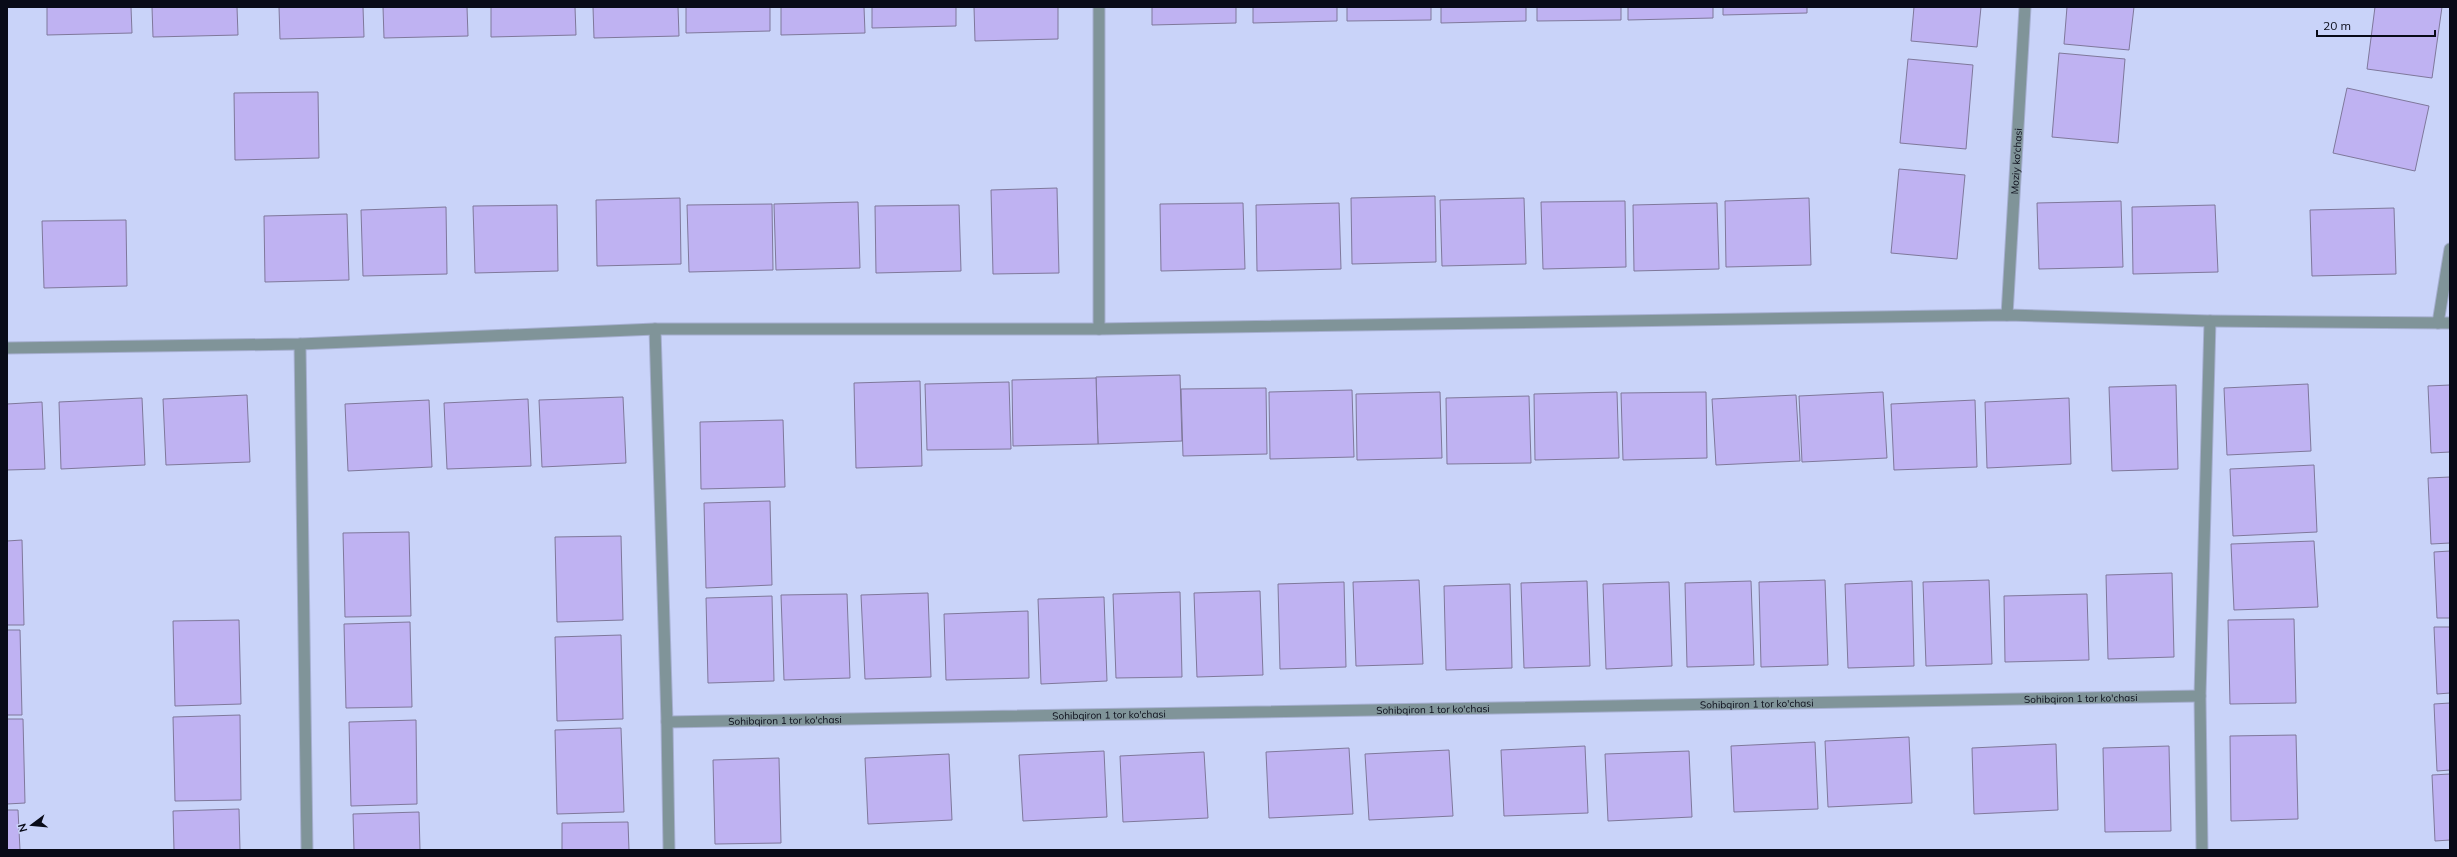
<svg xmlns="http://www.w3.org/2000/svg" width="2457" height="857" font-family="Mulish,sans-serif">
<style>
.building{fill:#bfb2f2;stroke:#7f789b}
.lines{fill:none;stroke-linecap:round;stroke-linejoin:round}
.service-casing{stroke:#a6afd0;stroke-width:13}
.minor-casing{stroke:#a6afd0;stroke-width:13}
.service{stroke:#809499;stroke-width:11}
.minor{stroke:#809499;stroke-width:11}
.labels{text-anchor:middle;stroke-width:3;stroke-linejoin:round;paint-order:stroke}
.street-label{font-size:10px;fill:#090b18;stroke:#c9d3f9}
</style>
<rect width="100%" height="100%" fill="#c9d3f9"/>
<g class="building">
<path d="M 47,7 L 131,7 L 132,33 L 47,35 Z"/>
<path d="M 152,7 L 237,7 L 238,35 L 153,37 Z"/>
<path d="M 279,7 L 363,7 L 364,37 L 280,39 Z"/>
<path d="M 383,7 L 467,7 L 468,36 L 384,38 Z"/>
<path d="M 491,7 L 575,7 L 576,35 L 491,37 Z"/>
<path d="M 593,7 L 678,7 L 679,36 L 594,38 Z"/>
<path d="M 686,7 L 770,7 L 770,31 L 686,33 Z"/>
<path d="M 781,7 L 864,7 L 865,33 L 781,35 Z"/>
<path d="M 872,7 L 956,7 L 956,26 L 872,28 Z"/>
<path d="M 974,7 L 1058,7 L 1058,39 L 975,41 Z"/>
<path d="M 1152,7 L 1236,7 L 1236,23 L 1152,25 Z"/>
<path d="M 1253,7 L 1337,7 L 1337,21 L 1253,23 Z"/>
<path d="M 1347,7 L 1431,7 L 1431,20 L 1347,21 Z"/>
<path d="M 1441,7 L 1526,7 L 1526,21 L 1441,23 Z"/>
<path d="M 1537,7 L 1621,7 L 1621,20 L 1537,21 Z"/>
<path d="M 1628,7 L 1713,7 L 1713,18 L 1628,20 Z"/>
<path d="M 1723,7 L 1807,7 L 1807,13 L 1723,15 Z"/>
<path d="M 1914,7 L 1981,7 L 1977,47 L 1911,41 Z"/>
<path d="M 2067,7 L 2134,7 L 2129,50 L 2064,44 Z"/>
<path d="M 2375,7 L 2442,7 L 2432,78 L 2367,69 Z"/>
<path d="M 2059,53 L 2125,59 L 2118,143 L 2052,137 Z"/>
<path d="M 1908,59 L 1973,65 L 1966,149 L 1900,143 Z"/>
<path d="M 2347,88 L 2429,106 L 2415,171 L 2333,153 Z"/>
<path d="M 318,92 L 319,158 L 235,160 L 234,93 Z"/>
<path d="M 1899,169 L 1965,175 L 1957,259 L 1891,253 Z"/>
<path d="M 1057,188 L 1059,273 L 993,274 L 991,190 Z"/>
<path d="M 1435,196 L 1436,262 L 1352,264 L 1351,198 Z"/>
<path d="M 680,198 L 681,264 L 597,266 L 596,200 Z"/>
<path d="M 1524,198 L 1526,264 L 1442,266 L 1440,200 Z"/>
<path d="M 1809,198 L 1811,265 L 1726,267 L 1725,201 Z"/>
<path d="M 1625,201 L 1626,267 L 1543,269 L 1541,202 Z"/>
<path d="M 2121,201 L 2123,267 L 2039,269 L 2037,203 Z"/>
<path d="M 858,202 L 860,268 L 776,270 L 774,204 Z"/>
<path d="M 1243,203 L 1245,269 L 1161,271 L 1160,204 Z"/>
<path d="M 1339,203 L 1341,269 L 1257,271 L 1256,205 Z"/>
<path d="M 1717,203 L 1719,269 L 1634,271 L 1633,205 Z"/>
<path d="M 772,204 L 773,270 L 689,272 L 687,205 Z"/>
<path d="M 557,205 L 558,271 L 475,273 L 473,206 Z"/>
<path d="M 959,205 L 961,271 L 876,273 L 875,206 Z"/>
<path d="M 2215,205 L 2218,272 L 2133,274 L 2132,207 Z"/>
<path d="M 446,207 L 447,274 L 363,276 L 361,210 Z"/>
<path d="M 2394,208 L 2396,274 L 2312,276 L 2310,210 Z"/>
<path d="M 347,214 L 349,280 L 265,282 L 264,216 Z"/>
<path d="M 126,220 L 127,286 L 44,288 L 42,221 Z"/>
<path d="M 1180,375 L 1182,441 L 1098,444 L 1096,377 Z"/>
<path d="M 1096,378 L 1098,444 L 1013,446 L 1012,380 Z"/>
<path d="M 920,381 L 922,466 L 856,468 L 854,383 Z"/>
<path d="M 1009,382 L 1011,449 L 927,450 L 925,384 Z"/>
<path d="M 2308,384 L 2311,451 L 2227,455 L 2224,388 Z"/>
<path d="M 2176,385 L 2178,469 L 2112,471 L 2109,387 Z"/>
<path d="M 2450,385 L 2450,452 L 2431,453 L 2428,386 Z"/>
<path d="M 1266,388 L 1267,454 L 1183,456 L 1181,389 Z"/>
<path d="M 1352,390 L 1354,457 L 1270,459 L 1269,392 Z"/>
<path d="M 1440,392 L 1442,458 L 1357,460 L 1356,394 Z"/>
<path d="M 1617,392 L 1619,458 L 1535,460 L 1534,394 Z"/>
<path d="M 1706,392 L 1707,458 L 1623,460 L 1621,393 Z"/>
<path d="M 1883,392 L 1887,458 L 1802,462 L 1799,396 Z"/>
<path d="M 247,395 L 250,462 L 166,465 L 163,399 Z"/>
<path d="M 1796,395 L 1800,461 L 1716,465 L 1712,399 Z"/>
<path d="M 1529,396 L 1531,463 L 1447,464 L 1446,398 Z"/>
<path d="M 623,397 L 626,463 L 542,467 L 539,400 Z"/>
<path d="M 142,398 L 145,465 L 61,469 L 59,402 Z"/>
<path d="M 2069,398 L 2071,464 L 1987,468 L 1985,402 Z"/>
<path d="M 528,399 L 531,466 L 447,469 L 444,403 Z"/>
<path d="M 429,400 L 432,467 L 348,471 L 345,404 Z"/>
<path d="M 1975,400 L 1977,467 L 1894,470 L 1891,404 Z"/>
<path d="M 42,402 L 45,469 L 7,470 L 7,404 Z"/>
<path d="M 783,420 L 785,487 L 701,489 L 700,422 Z"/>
<path d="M 2314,465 L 2317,532 L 2233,536 L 2230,469 Z"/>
<path d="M 2450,477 L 2450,543 L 2431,544 L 2428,478 Z"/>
<path d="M 770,501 L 772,585 L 706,588 L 704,503 Z"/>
<path d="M 409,532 L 411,616 L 345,617 L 343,533 Z"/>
<path d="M 621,536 L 623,620 L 557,622 L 555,537 Z"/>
<path d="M 22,540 L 24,625 L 7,625 L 7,541 Z"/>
<path d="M 2314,541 L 2318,607 L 2234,610 L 2231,544 Z"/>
<path d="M 2450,551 L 2450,618 L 2437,618 L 2434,552 Z"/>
<path d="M 2172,573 L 2174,657 L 2108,659 L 2106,575 Z"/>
<path d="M 1419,580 L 1423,664 L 1356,666 L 1353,582 Z"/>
<path d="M 1825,580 L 1828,665 L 1761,667 L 1759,582 Z"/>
<path d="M 1989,580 L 1992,664 L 1926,666 L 1923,582 Z"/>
<path d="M 1587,581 L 1590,666 L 1524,668 L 1521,583 Z"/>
<path d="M 1751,581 L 1754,665 L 1687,667 L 1685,583 Z"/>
<path d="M 1912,581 L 1914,666 L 1848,668 L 1845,584 Z"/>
<path d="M 1344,582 L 1346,667 L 1280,669 L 1278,584 Z"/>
<path d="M 1669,582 L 1672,666 L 1606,669 L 1603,584 Z"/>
<path d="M 1510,584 L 1512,668 L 1446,670 L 1444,586 Z"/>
<path d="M 1260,591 L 1263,675 L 1197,677 L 1194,593 Z"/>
<path d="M 1180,592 L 1182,677 L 1116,678 L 1113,594 Z"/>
<path d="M 928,593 L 931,677 L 865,679 L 861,595 Z"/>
<path d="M 847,594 L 850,678 L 784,680 L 781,595 Z"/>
<path d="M 2087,594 L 2089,660 L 2005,662 L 2004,596 Z"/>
<path d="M 772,596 L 774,681 L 708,683 L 706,598 Z"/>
<path d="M 1104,597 L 1107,681 L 1041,684 L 1038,599 Z"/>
<path d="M 1028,611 L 1029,678 L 946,680 L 944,614 Z"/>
<path d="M 2294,619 L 2296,703 L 2230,704 L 2228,620 Z"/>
<path d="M 239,620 L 241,704 L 175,706 L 173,621 Z"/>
<path d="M 410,622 L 412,707 L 346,708 L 344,624 Z"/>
<path d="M 2434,627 L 2450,627 L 2450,693 L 2437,694 Z"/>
<path d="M 7,630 L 20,630 L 22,715 L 7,715 Z"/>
<path d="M 621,635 L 623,719 L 557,721 L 555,637 Z"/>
<path d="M 2450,703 L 2450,770 L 2437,771 L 2434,704 Z"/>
<path d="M 240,715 L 241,800 L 175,801 L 173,717 Z"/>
<path d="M 7,719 L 23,719 L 25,803 L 7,804 Z"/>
<path d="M 416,720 L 417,804 L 351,806 L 349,722 Z"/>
<path d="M 621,728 L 624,812 L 557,814 L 555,730 Z"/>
<path d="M 2296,735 L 2298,819 L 2231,821 L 2230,736 Z"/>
<path d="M 1909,737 L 1912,803 L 1828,807 L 1825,741 Z"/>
<path d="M 1815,742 L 1818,809 L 1734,812 L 1731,746 Z"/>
<path d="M 2056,744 L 2058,810 L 1974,814 L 1972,748 Z"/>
<path d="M 1585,746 L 1588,813 L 1504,816 L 1501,750 Z"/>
<path d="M 2169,746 L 2171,831 L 2105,832 L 2103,748 Z"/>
<path d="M 1349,748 L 1353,814 L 1269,818 L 1266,752 Z"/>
<path d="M 1449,750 L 1453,816 L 1369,820 L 1365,754 Z"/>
<path d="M 1104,751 L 1107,817 L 1023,821 L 1019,755 Z"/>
<path d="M 1689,751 L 1692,817 L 1608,821 L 1605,754 Z"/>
<path d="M 1204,752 L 1208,818 L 1123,822 L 1120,756 Z"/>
<path d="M 949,754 L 952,820 L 868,824 L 865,758 Z"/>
<path d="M 779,758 L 781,843 L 715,844 L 713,760 Z"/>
<path d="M 2450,774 L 2450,840 L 2435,841 L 2432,775 Z"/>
<path d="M 239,809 L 240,850 L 174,850 L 173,811 Z"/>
<path d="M 7,810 L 18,810 L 20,850 L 7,850 Z"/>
<path d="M 419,812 L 420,850 L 354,850 L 353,814 Z"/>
<path d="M 628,822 L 629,850 L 562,850 L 562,823 Z"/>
</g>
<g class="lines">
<defs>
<path id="service" d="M 2202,850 L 2200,696 L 2210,321"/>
<g id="minor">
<path id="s1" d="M 2007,315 L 2025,7"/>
<path d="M 2438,323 L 2450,249"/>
<path d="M 655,329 L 667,722 L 669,850"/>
<path d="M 1099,329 L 1099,7"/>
<path d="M 300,344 L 307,850"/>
<path d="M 7,348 L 300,344 L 655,329 L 1099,329 L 2007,315 L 2210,321 L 2450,323"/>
<path id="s2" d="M 667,722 L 2200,696"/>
</g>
</defs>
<use href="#service" class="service-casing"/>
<use href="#minor" class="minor-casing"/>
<use href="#service" class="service"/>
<use href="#minor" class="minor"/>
</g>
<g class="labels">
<g class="street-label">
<text dy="4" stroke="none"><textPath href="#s1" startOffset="154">Moziy ko‘chasi</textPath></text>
<text dy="4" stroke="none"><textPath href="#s2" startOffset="1414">Sohibqiron 1 tor ko'chasi</textPath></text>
<text dy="4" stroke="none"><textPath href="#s2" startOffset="1090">Sohibqiron 1 tor ko'chasi</textPath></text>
<text dy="4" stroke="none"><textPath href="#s2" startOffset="766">Sohibqiron 1 tor ko'chasi</textPath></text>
<text dy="4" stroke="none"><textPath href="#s2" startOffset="442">Sohibqiron 1 tor ko'chasi</textPath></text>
<text dy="4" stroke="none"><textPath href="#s2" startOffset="118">Sohibqiron 1 tor ko'chasi</textPath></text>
</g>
</g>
<rect width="2457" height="857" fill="none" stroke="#090b18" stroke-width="16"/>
<g transform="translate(32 825) rotate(254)" stroke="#c9d3f9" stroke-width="3" paint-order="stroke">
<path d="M0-3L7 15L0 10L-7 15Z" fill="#090b18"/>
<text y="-6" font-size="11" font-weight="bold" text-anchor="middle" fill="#090b18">N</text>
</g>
<path d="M2317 30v6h118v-6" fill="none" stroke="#090b18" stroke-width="2"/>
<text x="2323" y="30" font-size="12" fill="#090b18" stroke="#c9d3f9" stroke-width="3" paint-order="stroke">20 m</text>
</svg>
